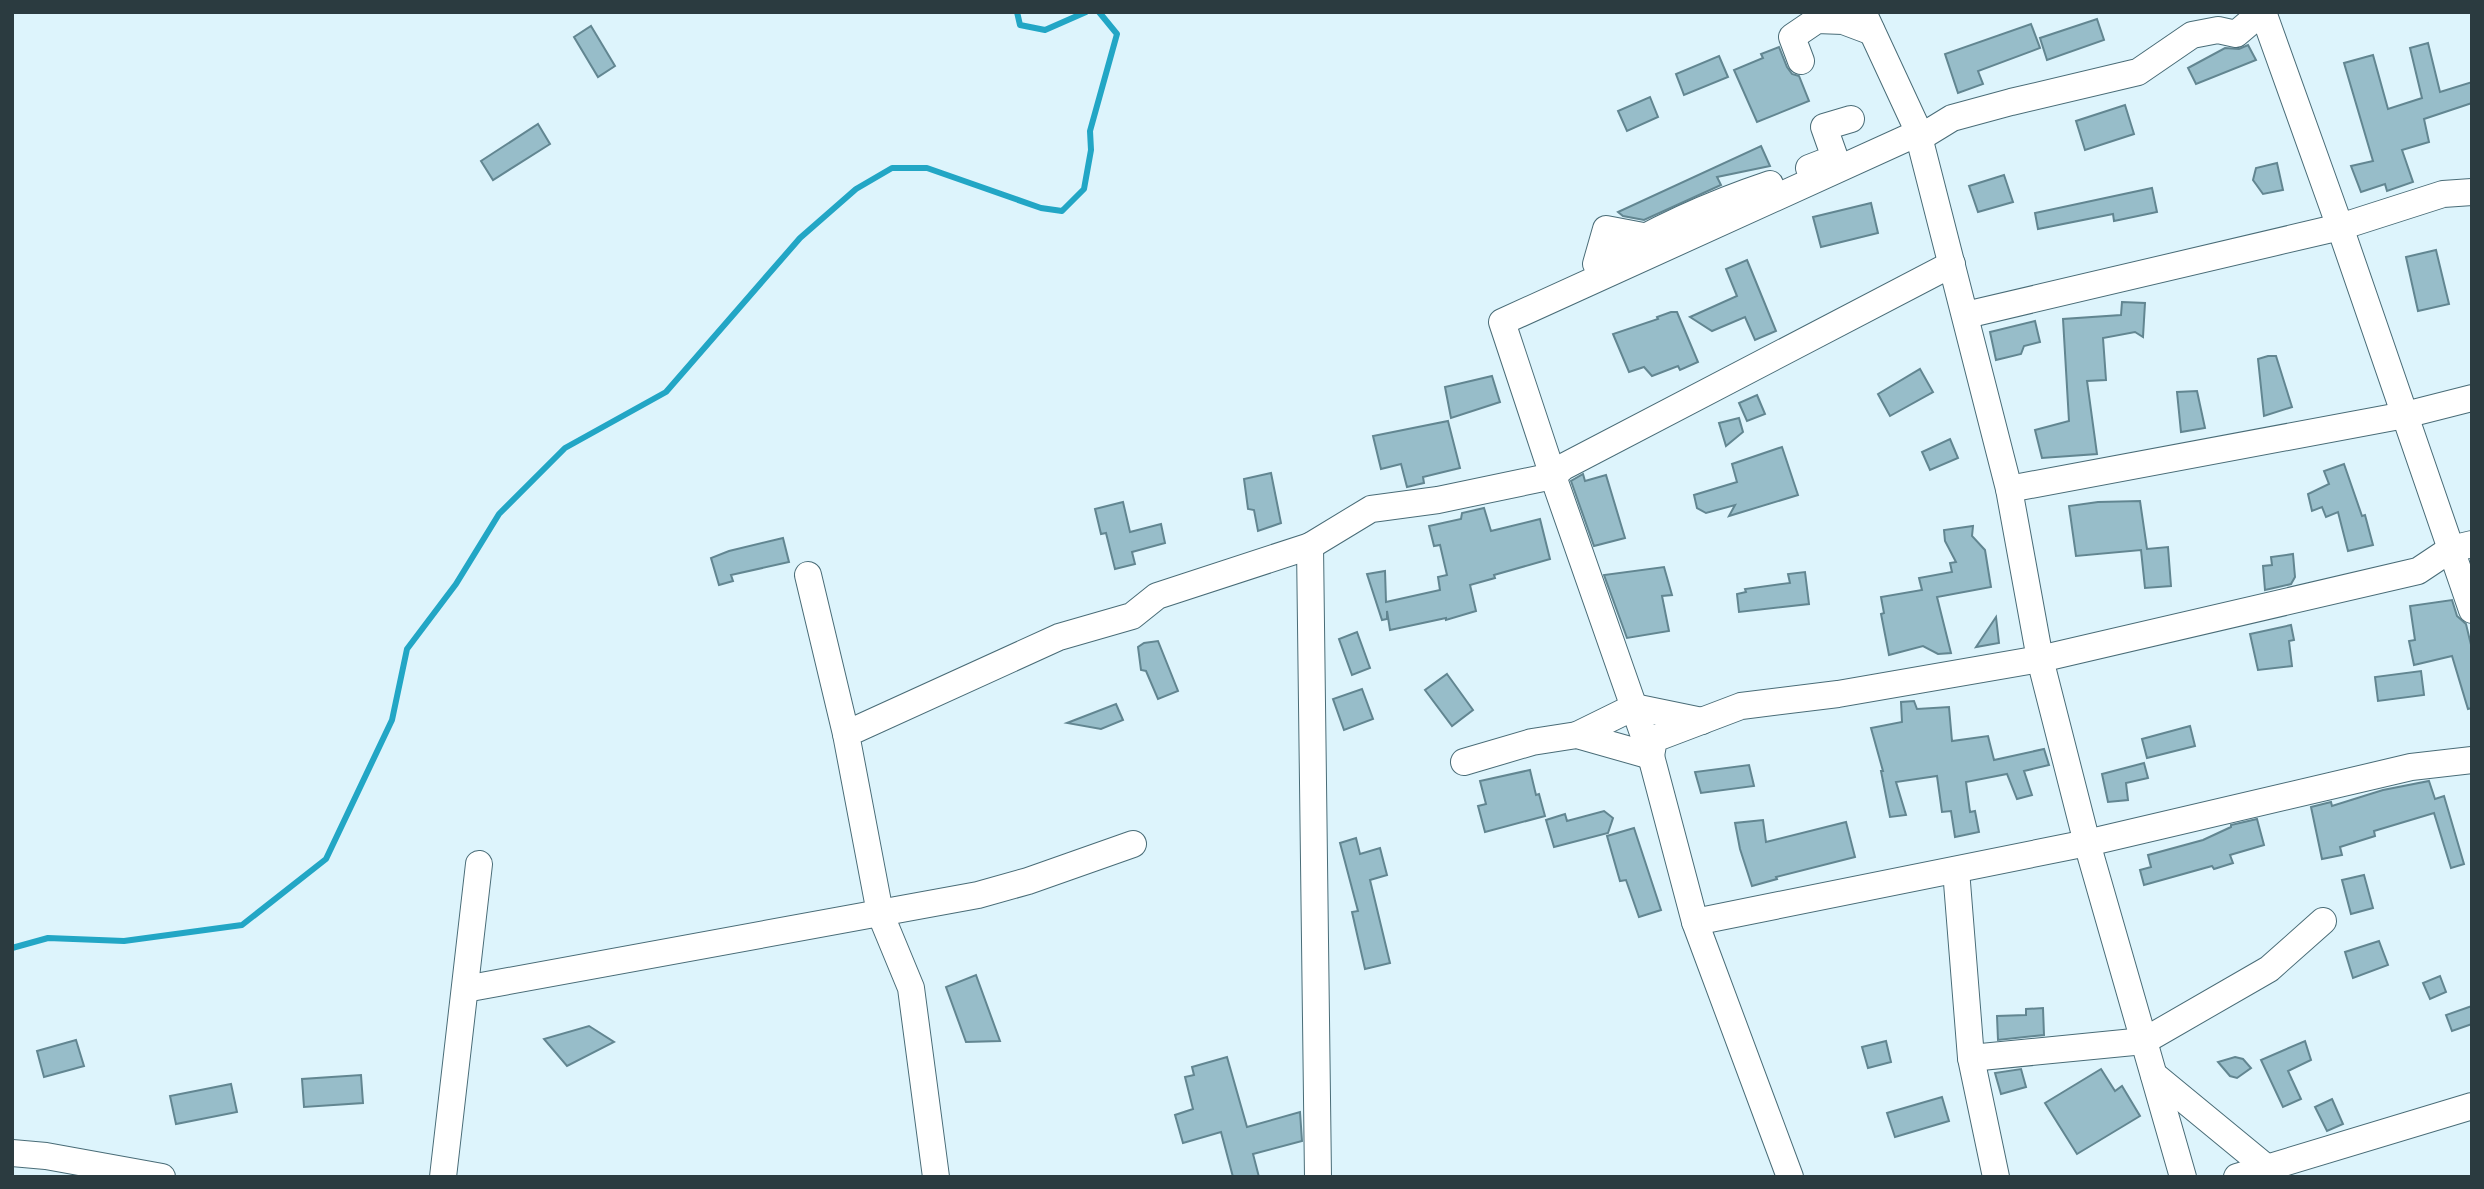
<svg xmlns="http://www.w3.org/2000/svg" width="2484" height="1189" font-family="'PT Sans Narrow',sans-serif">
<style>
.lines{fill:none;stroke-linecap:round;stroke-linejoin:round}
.stream{stroke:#22a6c5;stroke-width:6}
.building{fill:#97bdc9;stroke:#628691;stroke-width:2}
.minor-casing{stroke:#496c77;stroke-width:28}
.minor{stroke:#fff;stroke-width:26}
</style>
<rect width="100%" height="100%" fill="#ddf4fc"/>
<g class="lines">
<g class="stream">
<path d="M 1017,12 L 1020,25 L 1045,30 L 1086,12"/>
<path d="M 12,948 L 48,938 L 124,941 L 242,925 L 326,859 L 392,720 L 407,649 L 456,584 L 499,514 L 565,448 L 666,392 L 800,238 L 856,189 L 892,168 L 927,168 L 1041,208 L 1062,211 L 1084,189 L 1091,150 L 1090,131 L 1117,34 L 1099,12"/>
</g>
</g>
<g class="building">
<path d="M 2097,19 L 2104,40 L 2047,60 L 2040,38 Z"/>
<path d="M 2031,24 L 2040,48 L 1978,71 L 1983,84 L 1958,93 L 1945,54 Z"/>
<path d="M 591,26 L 615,66 L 598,77 L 574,37 Z"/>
<path d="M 2428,43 L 2440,92 L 2472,82 L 2472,103 L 2424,119 L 2429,142 L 2402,150 L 2413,182 L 2387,191 L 2385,184 L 2361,192 L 2351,166 L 2373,161 L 2344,63 L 2373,55 L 2388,109 L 2422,98 L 2410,48 Z"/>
<path d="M 2248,45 L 2256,60 L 2196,84 L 2188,68 L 2225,48 L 2239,49 Z"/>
<path d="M 1779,47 L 1787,67 L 1792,74 L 1799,76 L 1809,101 L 1757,122 L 1734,70 L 1763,58 L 1761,54 Z"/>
<path d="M 1719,56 L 1728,77 L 1684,95 L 1676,74 Z"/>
<path d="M 1650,97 L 1658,117 L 1627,131 L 1618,111 Z"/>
<path d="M 2125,105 L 2134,134 L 2085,150 L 2076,121 Z"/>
<path d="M 538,124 L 550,144 L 493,180 L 481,161 Z"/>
<path d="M 1761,146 L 1770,166 L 1717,177 L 1721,185 L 1644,220 L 1623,216 L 1618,212 Z"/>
<path d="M 2277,163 L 2283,190 L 2263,194 L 2253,180 L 2256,168 Z"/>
<path d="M 2004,175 L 2013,202 L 1978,212 L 1969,186 Z"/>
<path d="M 2152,188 L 2157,212 L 2114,221 L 2113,214 L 2038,229 L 2035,213 Z"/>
<path d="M 1871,203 L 1878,233 L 1821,247 L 1813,217 Z"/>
<path d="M 2436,250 L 2449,304 L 2418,311 L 2406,257 Z"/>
<path d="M 1747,260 L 1776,331 L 1755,340 L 1745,317 L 1712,331 L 1690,317 L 1737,296 L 1726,269 Z"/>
<path d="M 2122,302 L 2145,303 L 2143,337 L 2135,332 L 2103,338 L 2106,380 L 2087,381 L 2097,454 L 2042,458 L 2035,430 L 2069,421 L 2063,319 L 2121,315 Z"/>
<path d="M 1671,312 L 1677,312 L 1698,362 L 1680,370 L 1678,366 L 1652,376 L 1644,367 L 1629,372 L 1613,334 L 1658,319 L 1657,317 Z"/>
<path d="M 2035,321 L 2040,342 L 2024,346 L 2021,354 L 1996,360 L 1990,332 Z"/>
<path d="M 2268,356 L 2276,356 L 2292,407 L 2264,416 L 2258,359 Z"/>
<path d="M 1920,369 L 1933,392 L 1890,416 L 1878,394 Z"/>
<path d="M 1492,376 L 1500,402 L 1451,418 L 1445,387 Z"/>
<path d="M 2197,391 L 2205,428 L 2181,432 L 2177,392 Z"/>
<path d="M 1757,395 L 1765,414 L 1747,421 L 1739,403 Z"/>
<path d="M 1739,418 L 1743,432 L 1726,446 L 1719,423 Z"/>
<path d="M 1448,421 L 1460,468 L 1423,477 L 1424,483 L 1407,487 L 1401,464 L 1381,469 L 1373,436 Z"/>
<path d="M 1950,439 L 1958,458 L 1930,470 L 1922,452 Z"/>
<path d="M 1782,447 L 1798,495 L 1729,516 L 1735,505 L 1706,513 L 1697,508 L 1694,495 L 1737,482 L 1732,464 Z"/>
<path d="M 2344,464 L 2362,516 L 2365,515 L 2373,545 L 2348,551 L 2338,512 L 2326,517 L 2322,507 L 2312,511 L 2308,494 L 2329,484 L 2324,471 Z"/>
<path d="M 1271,473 L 1281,523 L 1258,531 L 1254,510 L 1248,509 L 1244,479 Z"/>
<path d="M 1583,474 L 1585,481 L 1606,475 L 1625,538 L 1594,546 L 1571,481 Z"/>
<path d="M 2140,501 L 2147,549 L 2168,547 L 2171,586 L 2145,588 L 2141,550 L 2076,556 L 2069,506 L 2098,502 Z"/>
<path d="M 1123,502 L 1130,532 L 1161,524 L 1165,543 L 1132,552 L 1135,564 L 1115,569 L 1106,533 L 1101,534 L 1095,509 Z"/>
<path d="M 1484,508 L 1491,531 L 1540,519 L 1550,559 L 1494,575 L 1495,578 L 1470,585 L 1476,611 L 1446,620 L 1446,618 L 1390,630 L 1387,611 L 1387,619 L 1382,620 L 1367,574 L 1385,571 L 1386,602 L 1440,590 L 1438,577 L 1447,575 L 1440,545 L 1434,546 L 1429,526 L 1461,519 L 1462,513 Z"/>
<path d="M 1973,526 L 1972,536 L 1985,550 L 1991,587 L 1937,597 L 1951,653 L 1938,654 L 1923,646 L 1889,655 L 1881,614 L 1884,613 L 1881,597 L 1922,590 L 1919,578 L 1952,572 L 1950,563 L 1956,562 L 1945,541 L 1944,530 Z"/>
<path d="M 783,538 L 789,562 L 731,575 L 733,581 L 719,585 L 711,558 L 729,551 Z"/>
<path d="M 2293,554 L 2295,577 L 2291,584 L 2265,590 L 2263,566 L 2272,565 L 2271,557 Z"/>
<path d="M 1664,567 L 1672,595 L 1662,596 L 1669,631 L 1627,638 L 1604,575 Z"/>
<path d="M 1805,572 L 1809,604 L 1739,612 L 1737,594 L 1746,592 L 1745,589 L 1790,583 L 1788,574 Z"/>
<path d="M 2452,600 L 2457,616 L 2466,624 L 2472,649 L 2472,708 L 2468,709 L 2452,656 L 2414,665 L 2409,641 L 2415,640 L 2410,606 Z"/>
<path d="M 1996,617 L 1999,643 L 1976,647 Z"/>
<path d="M 2291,625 L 2294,640 L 2289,641 L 2292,666 L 2258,670 L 2250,634 Z"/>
<path d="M 1357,632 L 1370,668 L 1352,675 L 1339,639 Z"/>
<path d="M 1158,641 L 1178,691 L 1158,699 L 1146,671 L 1141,670 L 1138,647 L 1144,643 Z"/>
<path d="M 2421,671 L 2424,695 L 2378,701 L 2375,677 Z"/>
<path d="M 1447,674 L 1473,710 L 1452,726 L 1425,690 Z"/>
<path d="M 1362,689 L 1373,719 L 1344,730 L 1333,699 Z"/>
<path d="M 1914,701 L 1917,709 L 1949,707 L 1952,741 L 1988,736 L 1994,760 L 2044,749 L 2049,765 L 2024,771 L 2032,795 L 2017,799 L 2007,774 L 1966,782 L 1970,812 L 1975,811 L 1979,832 L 1955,837 L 1951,811 L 1942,812 L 1937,776 L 1896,782 L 1906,815 L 1890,817 L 1881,771 L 1883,771 L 1871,728 L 1902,722 L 1901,702 Z"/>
<path d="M 1116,704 L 1123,720 L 1101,729 L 1067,723 Z"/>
<path d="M 2190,726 L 2195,746 L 2147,758 L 2142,739 Z"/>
<path d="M 2144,763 L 2148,778 L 2126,783 L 2128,800 L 2108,802 L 2102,774 Z"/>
<path d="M 1749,765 L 1754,786 L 1701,793 L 1695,772 Z"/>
<path d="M 1530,770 L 1536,795 L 1539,794 L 1545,816 L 1485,832 L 1478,806 L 1486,804 L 1480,781 Z"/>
<path d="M 2429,781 L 2435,799 L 2444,796 L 2464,864 L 2451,868 L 2434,813 L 2374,831 L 2375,836 L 2340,847 L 2342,855 L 2322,859 L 2311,807 L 2331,802 L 2332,806 L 2383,790 Z"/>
<path d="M 1604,811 L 1613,818 L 1608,833 L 1554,847 L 1546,820 L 1565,814 L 1567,821 Z"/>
<path d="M 2257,819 L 2264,845 L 2230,855 L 2233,863 L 2214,869 L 2212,866 L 2144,885 L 2140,870 L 2151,867 L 2148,855 L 2203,840 L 2231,827 L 2231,825 Z"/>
<path d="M 1763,820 L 1766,842 L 1846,822 L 1855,857 L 1776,877 L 1777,879 L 1752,886 L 1740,849 L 1735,823 Z"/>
<path d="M 1634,828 L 1661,910 L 1639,917 L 1626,880 L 1620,881 L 1607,836 Z"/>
<path d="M 1356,838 L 1360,854 L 1380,848 L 1387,875 L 1370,880 L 1390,963 L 1365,969 L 1352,912 L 1358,911 L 1340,843 Z"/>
<path d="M 2364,875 L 2373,908 L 2351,914 L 2342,880 Z"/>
<path d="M 2379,941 L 2388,965 L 2353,978 L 2345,952 Z"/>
<path d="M 976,975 L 1000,1041 L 966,1042 L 946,987 Z"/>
<path d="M 2440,976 L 2446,992 L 2430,999 L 2423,983 Z"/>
<path d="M 2472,1006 L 2472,1024 L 2452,1031 L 2446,1015 Z"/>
<path d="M 2043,1008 L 2044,1035 L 1998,1040 L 1997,1016 L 2026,1015 L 2026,1009 Z"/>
<path d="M 589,1026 L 614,1042 L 567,1066 L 544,1039 Z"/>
<path d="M 76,1040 L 84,1066 L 44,1077 L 37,1051 Z"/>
<path d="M 1886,1041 L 1891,1062 L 1868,1068 L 1862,1047 Z"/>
<path d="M 2305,1041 L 2311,1060 L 2288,1071 L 2301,1099 L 2283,1107 L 2261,1060 Z"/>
<path d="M 1227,1057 L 1247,1127 L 1300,1112 L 1302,1141 L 1253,1154 L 1259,1177 L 1233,1177 L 1221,1132 L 1183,1143 L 1175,1115 L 1193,1109 L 1185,1077 L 1194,1075 L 1192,1067 Z"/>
<path d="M 2235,1057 L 2243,1059 L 2251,1068 L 2237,1078 L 2230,1076 L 2218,1062 Z"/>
<path d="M 2021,1069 L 2026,1087 L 2001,1094 L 1995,1073 Z"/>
<path d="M 2101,1069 L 2115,1091 L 2122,1086 L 2140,1116 L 2077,1154 L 2045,1103 Z"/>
<path d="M 361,1075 L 363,1103 L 304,1107 L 302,1079 Z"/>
<path d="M 231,1084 L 237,1112 L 176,1124 L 170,1096 Z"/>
<path d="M 1942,1097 L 1949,1121 L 1895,1137 L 1887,1113 Z"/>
<path d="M 2332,1099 L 2343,1124 L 2327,1131 L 2315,1107 Z"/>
</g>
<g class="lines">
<defs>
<g id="minor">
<path d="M 1863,12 L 1921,137 L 1952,118 L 2011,102 L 2138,72 L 2192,35 L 2218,30 L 2236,34 L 2262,12"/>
<path d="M 2263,12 L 2340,227 L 2472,610"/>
<path d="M 1801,61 L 1792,37 L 1817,20 L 1843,21 L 1867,30 L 1871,30"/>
<path d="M 1809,168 L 1835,158 L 1824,127 L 1851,119"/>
<path d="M 1599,263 C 1653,230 1710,204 1770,184"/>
<path d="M 1596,264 L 1606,229 L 1643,236"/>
<path d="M 1966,315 L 2340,227 L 2443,194 L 2472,192"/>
<path d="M 2009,489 L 2405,415 L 2472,398"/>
<path d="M 1310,546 L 1318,1177"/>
<path d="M 808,575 L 846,734"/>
<path d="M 1577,735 L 1634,707 L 1702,721"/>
<path d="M 1464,762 L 1532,742 L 1577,735 L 1651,756 L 1654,739 L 1741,706 L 1838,694 L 2040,659 L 2418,571 L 2451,549 L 2472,544"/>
<path d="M 1956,870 L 1971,1058 L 1996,1177"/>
<path d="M 1695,922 L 2087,843 L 2411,767 L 2472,760"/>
<path d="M 465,989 L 978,895 L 1028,881 L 1133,844"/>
<path d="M 1971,1058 L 2144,1041 L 2269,969 L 2323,921"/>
<path d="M 2154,1075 L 2267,1168"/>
<path d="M 12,1153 L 46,1156 L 162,1177"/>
<path d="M 443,1177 L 479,864"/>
<path d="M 936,1177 L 911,988 L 880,913 L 846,734 L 1059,637 L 1132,616 L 1157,596 L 1310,546 L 1371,509 L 1438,500 L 1553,476 L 1563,467 L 1952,264"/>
<path d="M 1790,1177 L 1695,922 L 1651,756 L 1553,476 L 1502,322 L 1918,133 L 2009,489 L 2040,659 L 2087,843 L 2183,1177"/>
<path d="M 2237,1177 L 2472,1106"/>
</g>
</defs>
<use href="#minor" class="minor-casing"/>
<use href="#minor" class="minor"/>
</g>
<rect width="2484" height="1189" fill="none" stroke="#2b3b40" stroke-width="28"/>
</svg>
